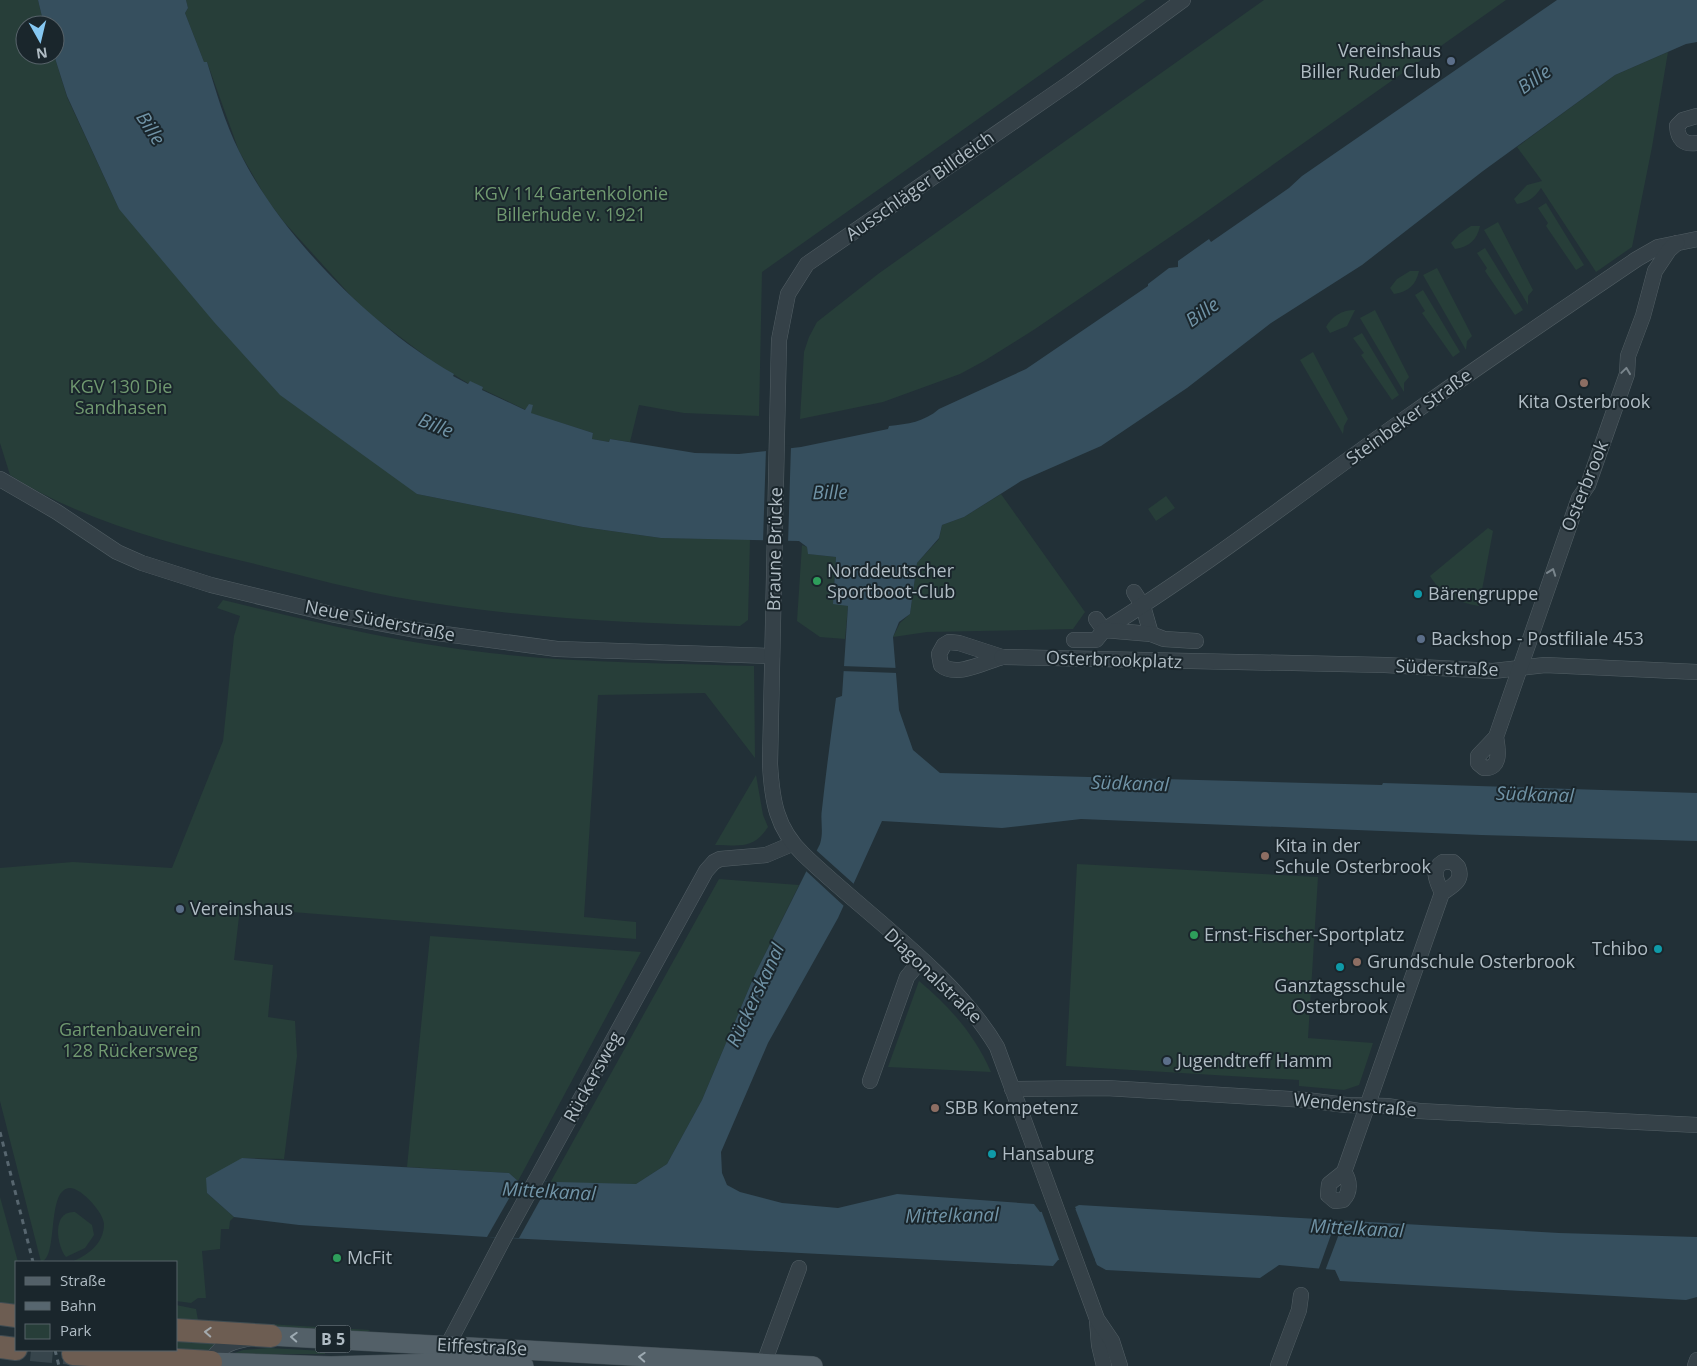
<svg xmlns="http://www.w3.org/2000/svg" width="1697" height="1366" font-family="'Open Sans',sans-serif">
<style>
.green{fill:#273e39}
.water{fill:#364f5e}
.pier{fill:#223037}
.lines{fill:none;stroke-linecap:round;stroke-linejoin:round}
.highway-tunnel{stroke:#37454c;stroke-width:22;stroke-dasharray:22 11;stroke-linecap:butt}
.minor-casing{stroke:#535f65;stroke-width:16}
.major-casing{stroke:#414d54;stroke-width:20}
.highway-casing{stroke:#404c52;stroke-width:24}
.minor{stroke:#354148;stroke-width:15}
.major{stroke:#536068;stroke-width:19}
.highway{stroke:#6d5d52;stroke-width:22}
.rail{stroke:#57666f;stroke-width:3;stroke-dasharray:5 5;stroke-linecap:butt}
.oneway{stroke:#79858c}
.oneway2{stroke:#a3a9ad}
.oneway3{stroke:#9daab2}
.service-dot{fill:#5c6f8a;stroke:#1a262c;stroke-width:2}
.education-dot{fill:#8d6e63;stroke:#1a262c;stroke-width:2}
.leisure-dot{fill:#2e9e5b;stroke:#1a262c;stroke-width:2}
.culture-dot{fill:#0f9aa8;stroke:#1a262c;stroke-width:2}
.labels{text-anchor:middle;stroke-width:4;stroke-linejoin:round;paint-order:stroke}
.shield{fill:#1a262c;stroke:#838f96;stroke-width:1}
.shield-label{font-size:16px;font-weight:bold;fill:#b0bcc4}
.poi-label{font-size:18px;fill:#b0bcc4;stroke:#1a262c;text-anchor:start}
.street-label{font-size:18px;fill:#b0bcc4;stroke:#1a262c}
.park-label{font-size:18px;fill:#709970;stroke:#1a262c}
.water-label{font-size:19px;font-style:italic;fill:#7194a7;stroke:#1a262c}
</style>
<rect width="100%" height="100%" fill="#223037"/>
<g class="green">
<path d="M 0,0 L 38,0 L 44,25 L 25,25 L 25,55 L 54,55 L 67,97 L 119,209 L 417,494 L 583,527 L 661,538 L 750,539 L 748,620 L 740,626 C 630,623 522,618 413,600 C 358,591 304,576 251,563 C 171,544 80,520 10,475 L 0,443 Z"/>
<path d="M 186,0 L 1146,0 L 762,272 L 759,416 L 684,413 L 639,405 L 630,442 L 610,439 L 609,442 L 592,439 L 593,433 L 530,413 L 533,405 L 526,410 L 482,389 L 483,387 L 470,382 L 469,384 L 432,361 L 371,315 L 352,297 L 284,222 L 266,198 L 239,151 L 207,62 L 204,62 L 185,13 L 188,8 Z"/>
<path d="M 1264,0 L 1506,0 L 1192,222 L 1035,329 L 984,361 L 960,374 L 883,402 L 800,419 L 804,352 L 809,337 L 817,322 L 878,274 Z"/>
<path d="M 1668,52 L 1652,147 L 1632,247 L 1596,272 L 1541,188 C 1535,197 1529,202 1517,204 L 1514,199 L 1527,185 L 1542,181 L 1517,147 L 1615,75 Z"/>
<path d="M 1546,203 L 1584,265 L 1576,270 L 1546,226 L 1548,223 L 1538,208 Z"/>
<path d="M 1498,222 L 1533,290 L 1528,296 L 1528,305 L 1484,230 Z"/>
<path d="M 1471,226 L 1480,226 C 1477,240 1469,247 1455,249 L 1451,243 L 1459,234 Z"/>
<path d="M 1485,248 L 1523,310 L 1515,315 L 1485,271 L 1487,268 L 1477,253 Z"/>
<path d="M 1437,268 L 1472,336 L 1467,341 L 1466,350 L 1423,275 Z"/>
<path d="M 1410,271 L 1419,271 C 1416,285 1408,292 1394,294 L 1390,288 L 1397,279 Z"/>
<path d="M 1423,290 L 1460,352 L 1453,357 L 1422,313 L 1425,311 L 1415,295 Z"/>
<path d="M 1355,310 L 1347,326 L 1330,333 L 1326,327 C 1332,316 1342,310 1355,310 Z"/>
<path d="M 1375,310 L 1409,377 L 1404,383 L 1404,392 L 1360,318 Z"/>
<path d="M 1362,333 L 1399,395 L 1392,400 L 1361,355 L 1364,353 L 1353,338 Z"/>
<path d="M 1313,352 L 1348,419 L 1344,426 L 1343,434 L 1300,360 Z"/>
<path d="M 1001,494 L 1085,612 L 1073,629 L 927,632 L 893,637 L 900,623 L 910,614 L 917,563 L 939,539 L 942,525 L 964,517 Z"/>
<path d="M 1166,496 L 1175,508 L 1156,521 L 1148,509 Z"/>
<path d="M 1488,528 L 1493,531 L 1479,606 C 1457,602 1442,596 1430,576 Z"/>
<path d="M 802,545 L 807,547 L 809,554 L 836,557 L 833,603 L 848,606 L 845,639 L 820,637 L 797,621 Z"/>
<path d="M 223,600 C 311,621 399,643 490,653 C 577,663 666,663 754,666 L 755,758 L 705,693 L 598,695 L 584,917 L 636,922 L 636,939 L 240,908 L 234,960 L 273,965 L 268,1017 L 295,1021 L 297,1056 L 284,1159 L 242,1158 L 207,1193 L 234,1217 L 230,1221 L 229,1229 L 221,1229 L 220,1249 L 202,1251 L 206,1298 L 198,1298 L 191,1303 L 176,1301 L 176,1262 L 71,1262 C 87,1256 104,1244 104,1224 C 104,1213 81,1187 69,1188 C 46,1191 59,1258 41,1262 L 0,1101 L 0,868 L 73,862 L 172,868 L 223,741 L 234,636 L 240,616 L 217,608 Z"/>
<path d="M 756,775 L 763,815 L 768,827 C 753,850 740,845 715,845 Z"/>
<path d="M 1077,864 L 1318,877 L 1308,1038 L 1373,1043 L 1359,1085 L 1344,1090 L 1299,1086 L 1299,1080 L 1066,1066 Z"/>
<path d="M 719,879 L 799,885 L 755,974 L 702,1100 L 667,1164 L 636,1184 L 550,1183 Z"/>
<path d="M 430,936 L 641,952 L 518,1181 L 509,1173 L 407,1167 Z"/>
<path d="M 919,981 C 951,1008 974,1034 991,1072 L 888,1067 Z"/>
<path d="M 0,1197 L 18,1262 L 16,1306 L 0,1303 Z"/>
<path d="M 75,1212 L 92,1225 L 94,1235 L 85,1248 L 66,1257 C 56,1245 52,1210 75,1212 Z"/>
<path d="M 176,1305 L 196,1309 L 198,1320 L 370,1330 L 365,1334 L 176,1319 Z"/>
<path d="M 176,1337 L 224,1340 L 210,1354 L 176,1350 Z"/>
<path d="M 269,1348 L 325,1351 L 325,1354 L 232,1354 L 243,1350 Z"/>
</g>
<path class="water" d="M 38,0 L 186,0 L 188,8 L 185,13 L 204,62 L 207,62 C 216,91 225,123 239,151 C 280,235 373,328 454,374 L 453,376 L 468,384 L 470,381 L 483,387 L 482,390 L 525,410 L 529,404 L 533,405 L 531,413 L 593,433 L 592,439 L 609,442 L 610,439 L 695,453 L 739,454 L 801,447 L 888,429 L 889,426 C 908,424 924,422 939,409 L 1026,369 L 1148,286 L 1148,284 L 1169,268 L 1178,267 L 1178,261 L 1209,239 L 1211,242 L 1289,188 L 1302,176 L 1557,0 L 1697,0 L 1697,42 L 1686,44 L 1615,75 L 1483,171 L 1362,265 L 1271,323 L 1187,388 L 1101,446 L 1021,481 L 964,517 L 942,525 L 939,538 L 917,563 L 910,614 L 899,622 L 893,637 L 899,710 L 913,750 L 940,773 L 1382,785 L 1383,783 L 1697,793 L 1697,841 L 1481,835 L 1081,819 L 1002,828 L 882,821 L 838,918 L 768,1043 L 721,1152 L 722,1173 L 727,1185 L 740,1192 L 782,1203 L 838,1208 L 897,1194 L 1034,1204 L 1040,1212 L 1076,1209 L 1075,1207 L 1079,1205 L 1559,1233 L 1697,1237 L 1697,1297 L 1686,1300 L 1340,1281 L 1335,1270 L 1279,1265 L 1260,1278 L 1106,1270 L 1097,1265 L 1094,1258 L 1058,1260 L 1053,1266 L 487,1237 L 299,1225 L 234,1217 L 207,1193 L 206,1178 L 242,1158 L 509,1173 L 518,1181 L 636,1184 L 667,1164 L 702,1100 L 755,974 L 820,844 C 824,831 820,821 822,809 C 826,772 831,735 836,698 L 842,696 L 848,606 L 833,604 L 836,557 L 808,554 L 807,547 L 799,541 L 661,538 L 583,527 L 417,494 L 280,395 L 214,322 L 119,209 L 67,96 L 54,55 L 55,25 L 44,25 Z"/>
<g class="pier">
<path d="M 791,445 L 788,544 L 763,542 L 766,449 Z"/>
<path d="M 841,666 L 898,668 L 898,673 L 841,671 Z"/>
<path d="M 816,850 L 855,885 L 845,907 L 806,871 Z"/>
<path d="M 519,1181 L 550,1182 L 519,1238 L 487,1237 Z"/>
<path d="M 1075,1208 L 1095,1260 L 1060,1262 L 1041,1210 Z"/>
<path d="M 1337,1218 L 1345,1218 L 1325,1271 L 1318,1271 Z"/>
</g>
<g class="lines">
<path class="highway-tunnel" d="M 31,1350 L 73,1354"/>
<defs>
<g id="minor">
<path d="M 1697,116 L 1683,120 L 1677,126 C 1678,139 1683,145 1697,143"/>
<path d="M 0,479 L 57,512 L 117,552 L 142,563 L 211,585 L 335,615 L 415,630 L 557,649 L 772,656"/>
<path d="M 1134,592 L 1143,606 L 1151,634"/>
<path d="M 1096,619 L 1104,630 C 1212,563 1312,484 1416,411 C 1489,359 1563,309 1637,259 L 1658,247 L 1697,239"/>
<path d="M 1074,640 L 1096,640 L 1104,630 L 1151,634 L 1164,639 L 1196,641"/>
<path d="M 949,642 L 959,643 L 1002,657 C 985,662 956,678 941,665 L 939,654 L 944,645 Z"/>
<path d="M 1002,657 L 1385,665 L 1493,671 L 1545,665 L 1697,672"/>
<path d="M 1496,737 C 1498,748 1502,769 1484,768 L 1478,763 L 1478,756 L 1496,737 L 1579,498 L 1588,485 L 1627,374 L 1628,356 L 1643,316 L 1655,271 L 1669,250 L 1677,243"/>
<path d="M 870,1081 L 907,977 L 921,960"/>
<path d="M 1012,1089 L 1106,1088 L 1306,1100 L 1346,1105 L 1387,1106 L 1419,1111 L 1697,1125"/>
<path d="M 1344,1172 C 1350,1180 1351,1192 1343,1200 L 1335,1201 L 1328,1195 L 1329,1184 L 1344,1172 L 1442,893 C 1452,886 1464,881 1458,867 L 1453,862 L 1443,862 C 1430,870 1437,881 1442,893"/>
<path d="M 1097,1320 L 1099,1345 L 1104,1366"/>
<path d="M 443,1354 L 504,1238 L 706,871 L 714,862 L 720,859 L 766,855 L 792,844"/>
<path d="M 764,1363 L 799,1268"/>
<path d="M 211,1366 C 213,1348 231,1342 247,1339"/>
<path d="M 1120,1366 L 1112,1341 L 1097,1319 L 997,1047 C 953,973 865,914 803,854 C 776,828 772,800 770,764 L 779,340 L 788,294 L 807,264 L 1071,82 L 1183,0"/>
<path d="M 1278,1366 L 1299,1310 L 1301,1295"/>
<path d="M 1695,1366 L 1697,1360"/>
</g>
<g id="major">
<path d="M 271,1336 L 813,1366"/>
<path d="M 211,1362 L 331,1366 L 439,1363 L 524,1366"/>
</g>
<g id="highway">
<path d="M 0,1314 L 16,1316"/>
<path d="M 176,1330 L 271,1336"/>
<path d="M 0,1347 L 16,1349"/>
<path d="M 73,1354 L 211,1362"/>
</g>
</defs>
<use href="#minor" class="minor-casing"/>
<use href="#major" class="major-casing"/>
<use href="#highway" class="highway-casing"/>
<use href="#minor" class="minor"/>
<use href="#major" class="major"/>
<use href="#highway" class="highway"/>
<g class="rail">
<path d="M 0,1132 L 33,1262"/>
<path d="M 55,1350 L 59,1366"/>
</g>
</g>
<defs><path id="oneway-chevron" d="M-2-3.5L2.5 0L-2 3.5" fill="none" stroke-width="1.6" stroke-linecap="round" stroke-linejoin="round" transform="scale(1.25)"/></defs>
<g class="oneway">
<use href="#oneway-chevron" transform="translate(1626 371) rotate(-82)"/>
<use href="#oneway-chevron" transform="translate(1552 572) rotate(-70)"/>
</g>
<use class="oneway2" href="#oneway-chevron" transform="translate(208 1332) rotate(-177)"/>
<g class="oneway3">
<use href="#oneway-chevron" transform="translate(294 1337) rotate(-177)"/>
<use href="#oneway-chevron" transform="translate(642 1357) rotate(-177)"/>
</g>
<g class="service-dot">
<circle cx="1451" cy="61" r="5"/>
<circle cx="1421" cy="639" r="5"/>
<circle cx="180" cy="909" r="5"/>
<circle cx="1167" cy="1061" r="5"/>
</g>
<g class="education-dot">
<circle cx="1584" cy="383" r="5"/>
<circle cx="1265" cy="856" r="5"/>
<circle cx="1357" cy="962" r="5"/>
<circle cx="935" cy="1108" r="5"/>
</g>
<g class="leisure-dot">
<circle cx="817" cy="581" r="5"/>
<circle cx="1194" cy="935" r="5"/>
<circle cx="337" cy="1258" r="5"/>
</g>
<g class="culture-dot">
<circle cx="1418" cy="594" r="5"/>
<circle cx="1658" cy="949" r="5"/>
<circle cx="1340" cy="967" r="5"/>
<circle cx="992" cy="1154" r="5"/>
</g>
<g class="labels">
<rect class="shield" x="315.5" y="1325.5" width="35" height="27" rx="4"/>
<g class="shield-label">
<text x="333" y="1345">B 5</text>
</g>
<g class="poi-label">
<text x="1441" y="57" text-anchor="end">Vereinshaus<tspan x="1441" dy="21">Biller Ruder Club</tspan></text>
<text x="1584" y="408" text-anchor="middle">Kita Osterbrook</text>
<text x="827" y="577">Norddeutscher<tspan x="827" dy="21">Sportboot-Club</tspan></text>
<text x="1428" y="600">Bärengruppe</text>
<text x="1431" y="645">Backshop - Postfiliale 453</text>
<text x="1275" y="852">Kita in der<tspan x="1275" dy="21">Schule Osterbrook</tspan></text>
<text x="190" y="915">Vereinshaus</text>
<text x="1204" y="941">Ernst-Fischer-Sportplatz</text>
<text x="1648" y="955" text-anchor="end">Tchibo</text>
<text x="1367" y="968">Grundschule Osterbrook</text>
<text x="1340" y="992" text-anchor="middle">Ganztagsschule<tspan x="1340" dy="21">Osterbrook</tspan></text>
<text x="1177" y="1067">Jugendtreff Hamm</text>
<text x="945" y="1114">SBB Kompetenz</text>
<text x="1002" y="1160">Hansaburg</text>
<text x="347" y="1264">McFit</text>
</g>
<g class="street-label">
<text transform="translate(920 186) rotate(-35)" y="6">Ausschläger Billdeich</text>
<text transform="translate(1409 417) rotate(-36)" y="6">Steinbeker Straße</text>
<text transform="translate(1585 486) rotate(-68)" y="6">Osterbrook</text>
<text transform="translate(775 549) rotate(-89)" y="6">Braune Brücke</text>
<text transform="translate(380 621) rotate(11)" y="6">Neue Süderstraße</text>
<text transform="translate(1114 660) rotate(2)" y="6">Osterbrookplatz</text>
<text transform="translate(1447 668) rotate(2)" y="6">Süderstraße</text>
<text transform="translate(933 976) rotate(44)" y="6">Diagonalstraße</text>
<text transform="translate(593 1077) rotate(-61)" y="6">Rückersweg</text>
<text transform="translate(1355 1105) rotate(5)" y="6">Wendenstraße</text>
<text transform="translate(482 1347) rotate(3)" y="6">Eiffestraße</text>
</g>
<g class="park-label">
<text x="571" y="200">KGV 114 Gartenkolonie<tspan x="571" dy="21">Billerhude v. 1921</tspan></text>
<text x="121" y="393">KGV 130 Die<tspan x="121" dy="21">Sandhasen</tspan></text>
<text x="130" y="1036">Gartenbauverein<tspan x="130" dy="21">128 Rückersweg</tspan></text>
</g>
<g class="water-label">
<text transform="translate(1534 79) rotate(-35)" y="7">Bille</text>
<text transform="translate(151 128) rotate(57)" y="7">Bille</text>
<text transform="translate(1202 312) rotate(-35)" y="7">Bille</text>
<text transform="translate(436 425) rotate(22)" y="7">Bille</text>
<text transform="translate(830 492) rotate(-1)" y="7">Bille</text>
<text transform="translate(1130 783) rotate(2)" y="7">Südkanal</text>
<text transform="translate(1535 794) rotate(2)" y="7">Südkanal</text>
<text transform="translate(755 995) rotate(-65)" y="7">Rückerskanal</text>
<text transform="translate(549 1191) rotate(3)" y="7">Mittelkanal</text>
<text transform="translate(952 1215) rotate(-1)" y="7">Mittelkanal</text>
<text transform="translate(1357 1228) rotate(3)" y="7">Mittelkanal</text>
</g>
</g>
<rect x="15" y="1261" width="162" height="90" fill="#1a262c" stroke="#566269"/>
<rect x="25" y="1277" width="25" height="8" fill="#536068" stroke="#566269"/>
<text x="60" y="1286" font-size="15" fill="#b0bcc4">Straße</text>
<rect x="25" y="1302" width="25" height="8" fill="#57666f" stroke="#566269"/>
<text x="60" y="1311" font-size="15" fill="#b0bcc4">Bahn</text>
<rect x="25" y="1324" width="25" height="15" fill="#273e39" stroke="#566269"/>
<text x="60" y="1336" font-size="15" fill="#b0bcc4">Park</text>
<g transform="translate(40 40) rotate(172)"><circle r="24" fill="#1a262c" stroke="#566269"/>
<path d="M0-4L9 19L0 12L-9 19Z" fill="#86c8f2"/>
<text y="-8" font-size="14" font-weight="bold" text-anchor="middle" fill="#b0bcc4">N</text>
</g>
</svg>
